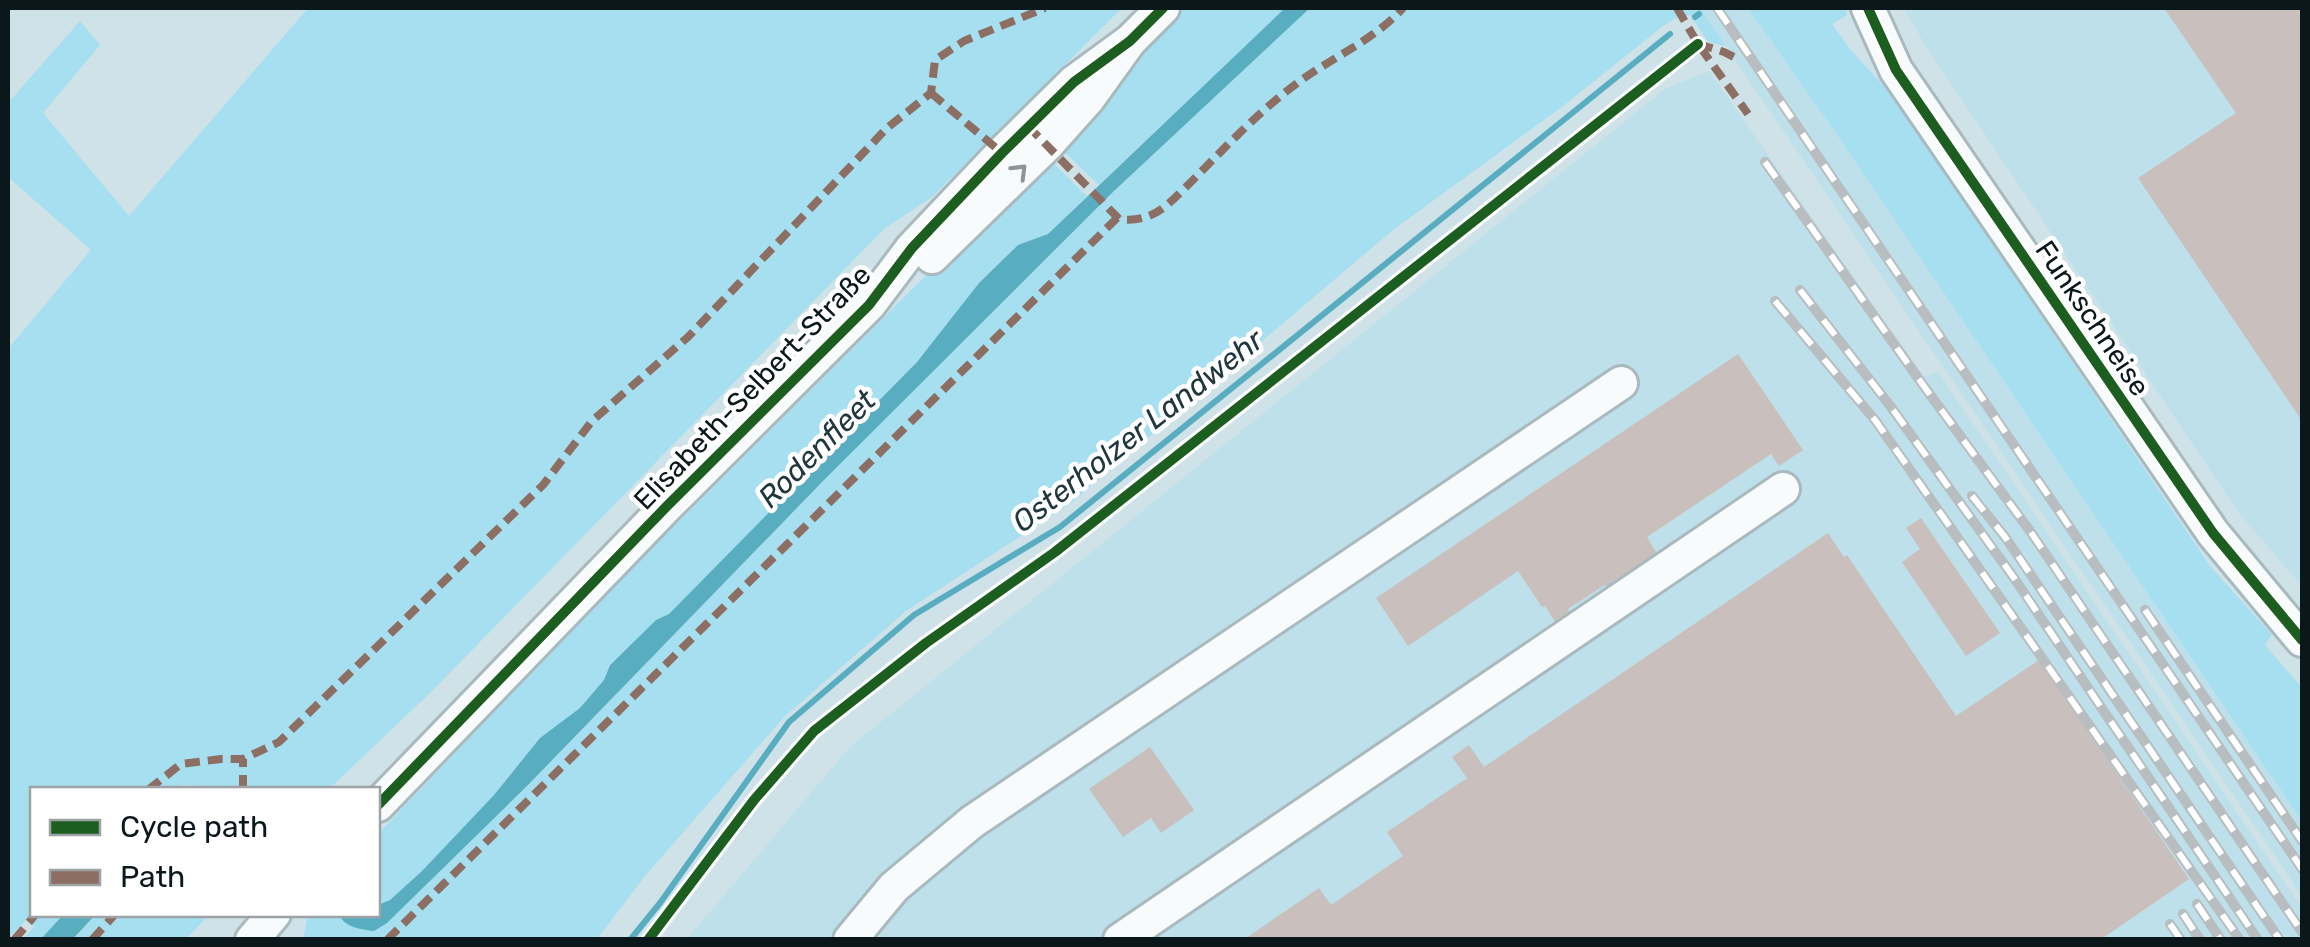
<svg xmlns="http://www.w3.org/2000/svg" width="2310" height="947" font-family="Rubik,sans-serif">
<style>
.built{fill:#bee0ea}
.green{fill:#a6dff0}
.water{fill:#59adc0}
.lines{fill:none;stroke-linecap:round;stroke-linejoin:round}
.stream{stroke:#59adc0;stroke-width:6}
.building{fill:#c9bfbd}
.minor-casing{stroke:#a9b9bd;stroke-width:38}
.minor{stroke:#f8fbfc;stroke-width:32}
.rail-casing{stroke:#b8bdbf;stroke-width:10}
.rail{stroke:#fff;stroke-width:6;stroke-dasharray:19;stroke-linecap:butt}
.quiet{stroke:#8d6e63;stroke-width:8;stroke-dasharray:15 8;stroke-linecap:butt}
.cycleway-casing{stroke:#fff;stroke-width:16}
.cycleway{stroke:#1b5e20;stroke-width:10}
.oneway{stroke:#8d9597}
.labels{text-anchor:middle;stroke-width:9;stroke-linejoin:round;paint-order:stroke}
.street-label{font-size:28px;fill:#0a181c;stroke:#fff}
.water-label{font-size:30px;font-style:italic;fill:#20373e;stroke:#fff}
</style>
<rect width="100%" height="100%" fill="#cee2e8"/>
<g class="built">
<path d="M 1700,8 L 1748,8 L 1831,126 L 2198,664 L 2302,821 L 2302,896 Z"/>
<path d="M 1904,8 L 2302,8 L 2302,586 L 2238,512 L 1924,43 Z"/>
<path d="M 1709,71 L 1924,377 L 1938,372 L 2302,908 L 2302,940 L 686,940 L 850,747 L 1665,89 Z"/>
</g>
<g class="green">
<path d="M 308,8 L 1122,8 L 932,197 L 884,229 L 431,692 L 329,789 L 229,789 L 229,787 L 181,785 L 176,789 L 32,790 L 32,914 L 63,915 L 41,940 L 23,939 L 34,927 L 26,920 L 8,939 L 8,349 L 91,250 L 8,177 L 8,103 L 80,21 L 100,45 L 43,113 L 129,216 Z"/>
<path d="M 1185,8 L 1285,8 L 1099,185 L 1057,145 L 1140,53 Z"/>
<path d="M 1310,8 L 1700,8 L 1726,46 L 1708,42 L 1690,15 L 1674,19 L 1663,26 L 1563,106 L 1393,230 L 1071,503 L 906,611 L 784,717 L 645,876 L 597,939 L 303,940 L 308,915 L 339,915 L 343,921 L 387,923 L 527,786 L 824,480 L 1113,192 Z"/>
<path d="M 1748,8 L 1845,8 L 1847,15 L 1832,24 L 1849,48 L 1892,95 L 2210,566 L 2272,635 L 2265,645 L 2302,688 L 2302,821 L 1831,126 Z"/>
<path d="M 1046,156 L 1087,196 L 1048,234 L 1018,245 L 979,283 L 917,362 L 668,615 L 656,620 L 610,664 L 604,680 L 580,709 L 540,738 L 494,795 L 422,871 L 390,900 L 378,905 L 378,834 L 595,605 Z"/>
<path d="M 95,915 L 209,915 L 186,939 L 73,940 Z"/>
</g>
<g class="water">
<path d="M 1285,8 L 1310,8 L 1113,192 L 824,480 L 527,786 L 387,923 L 374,931 C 360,929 346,928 339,915 L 378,914 L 378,905 L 390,900 L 422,871 L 494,795 L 540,738 L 580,708 L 604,680 L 610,665 L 656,620 L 669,614 L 917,362 L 979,283 L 1018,245 L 1048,234 Z"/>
<path d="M 63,915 L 95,915 L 73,939 L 41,939 Z"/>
</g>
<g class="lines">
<g class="stream">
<path d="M 1695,17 L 1699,14"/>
<path d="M 630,940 L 660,903 L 789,722 L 914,615 L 1060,527 L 1670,34"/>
</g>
</g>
<g class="building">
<path d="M 2164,8 L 2302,8 L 2302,421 L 2138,178 L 2236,113 Z"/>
<path d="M 1738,354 L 1803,450 L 1779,466 L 1771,454 L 1647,537 L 1658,555 L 1608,589 L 1605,585 L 1568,609 L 1575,619 L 1560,629 L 1545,606 L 1542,607 L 1518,571 L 1408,646 L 1376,598 Z"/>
<path d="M 1921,518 L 2000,633 L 1966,656 L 1902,562 L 1920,549 L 1906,528 Z"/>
<path d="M 1828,533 L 1844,557 L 1847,555 L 1956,716 L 2039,660 L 2189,879 L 2100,940 L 1243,940 L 1319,888 L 1331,905 L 1403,856 L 1387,832 L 1467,778 L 1452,757 L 1469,745 L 1484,767 Z"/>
<path d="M 1150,747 L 1194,810 L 1161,833 L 1151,818 L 1123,837 L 1089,789 Z"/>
</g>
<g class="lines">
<defs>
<g id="minor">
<path d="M 1868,8 L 1896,70 L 2213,533 L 2302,640"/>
<path d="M 932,257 L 1047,145 L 1089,98 L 1130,41 L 1163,8"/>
<path d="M 378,805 L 667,506 L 869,305 L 912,248 L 1002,153 L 1074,82 L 1130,41"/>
<path d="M 252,940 L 274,914"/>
<path d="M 850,940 L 894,887 L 972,822 L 1621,383"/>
<path d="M 1120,940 L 1783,489"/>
</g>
</defs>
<use href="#minor" class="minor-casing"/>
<use href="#minor" class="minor"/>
<defs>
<g id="rail">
<path d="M 1717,8 L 2302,869"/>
<path d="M 1765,162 L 1923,385 L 2030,531 L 2302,932"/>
<path d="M 1800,290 L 1891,407 L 2014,578 L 2258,940"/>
<path d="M 1775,301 L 1875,420 L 2240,940"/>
<path d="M 1972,496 L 2005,537 L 2280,940"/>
<path d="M 2145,610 L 2302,841"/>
<path d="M 2197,904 L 2221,940"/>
<path d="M 2183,914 L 2200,940"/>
<path d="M 2170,924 L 2181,940"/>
</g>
</defs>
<use href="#rail" class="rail-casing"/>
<use href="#rail" class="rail"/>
<g class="quiet">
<path d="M 1677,8 L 1698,44 L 1748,114"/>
<path d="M 1698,44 L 1724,52 L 1740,60"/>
<path d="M 931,93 L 1002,153"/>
<path d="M 1028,126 L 1119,219 C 1150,223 1165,208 1185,188 C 1223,150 1259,110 1303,79 C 1337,55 1375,39 1403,8"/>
<path d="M 148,790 L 181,764 L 221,759 L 243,759 L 279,742 L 543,485 L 592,421 L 688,337 L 887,128 L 931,93 L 935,60 L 964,41 L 1045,8"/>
<path d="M 243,790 L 243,759"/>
<path d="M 14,940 L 36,914"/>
<path d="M 92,940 L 115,914"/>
<path d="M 387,940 L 1118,217"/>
</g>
<defs>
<g id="cycleway">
<path d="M 1868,8 L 1896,70 L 2213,533 L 2302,640"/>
<path d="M 378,805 L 667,506 L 869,305 L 912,248 L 1002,153 L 1074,82 L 1130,41 L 1163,8"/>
<path d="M 648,940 L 754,800 L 814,731 L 926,643 L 1055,552 L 1698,44"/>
</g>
</defs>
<use href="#cycleway" class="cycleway-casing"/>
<use href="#cycleway" class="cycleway"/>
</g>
<defs><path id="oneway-chevron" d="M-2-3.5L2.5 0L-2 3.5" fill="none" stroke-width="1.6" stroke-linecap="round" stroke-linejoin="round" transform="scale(2.5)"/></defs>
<use class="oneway" href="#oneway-chevron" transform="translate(1020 171) rotate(-45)"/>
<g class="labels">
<g class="street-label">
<text transform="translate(2093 318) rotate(56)" y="10">Funkschneise</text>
<text transform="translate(752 387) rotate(-46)" y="10">Elisabeth-Selbert-Straße</text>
</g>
<g class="water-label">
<text transform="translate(1138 431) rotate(-38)" y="10">Osterholzer Landwehr</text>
<text transform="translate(817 449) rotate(-45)" y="10">Rodenfleet</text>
</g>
</g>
<rect width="2310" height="947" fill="none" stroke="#0a181c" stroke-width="20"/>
<rect x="30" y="787" width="350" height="130" fill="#ffffff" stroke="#9da3a4" stroke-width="2.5"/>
<rect x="50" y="820" width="50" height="15" fill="#1b5e20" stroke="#9da3a4" stroke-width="2.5"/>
<text x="120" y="837" font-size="30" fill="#0a181c">Cycle path</text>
<rect x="50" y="870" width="50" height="15" fill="#8d6e63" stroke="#9da3a4" stroke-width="2.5"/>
<text x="120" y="887" font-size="30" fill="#0a181c">Path</text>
</svg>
